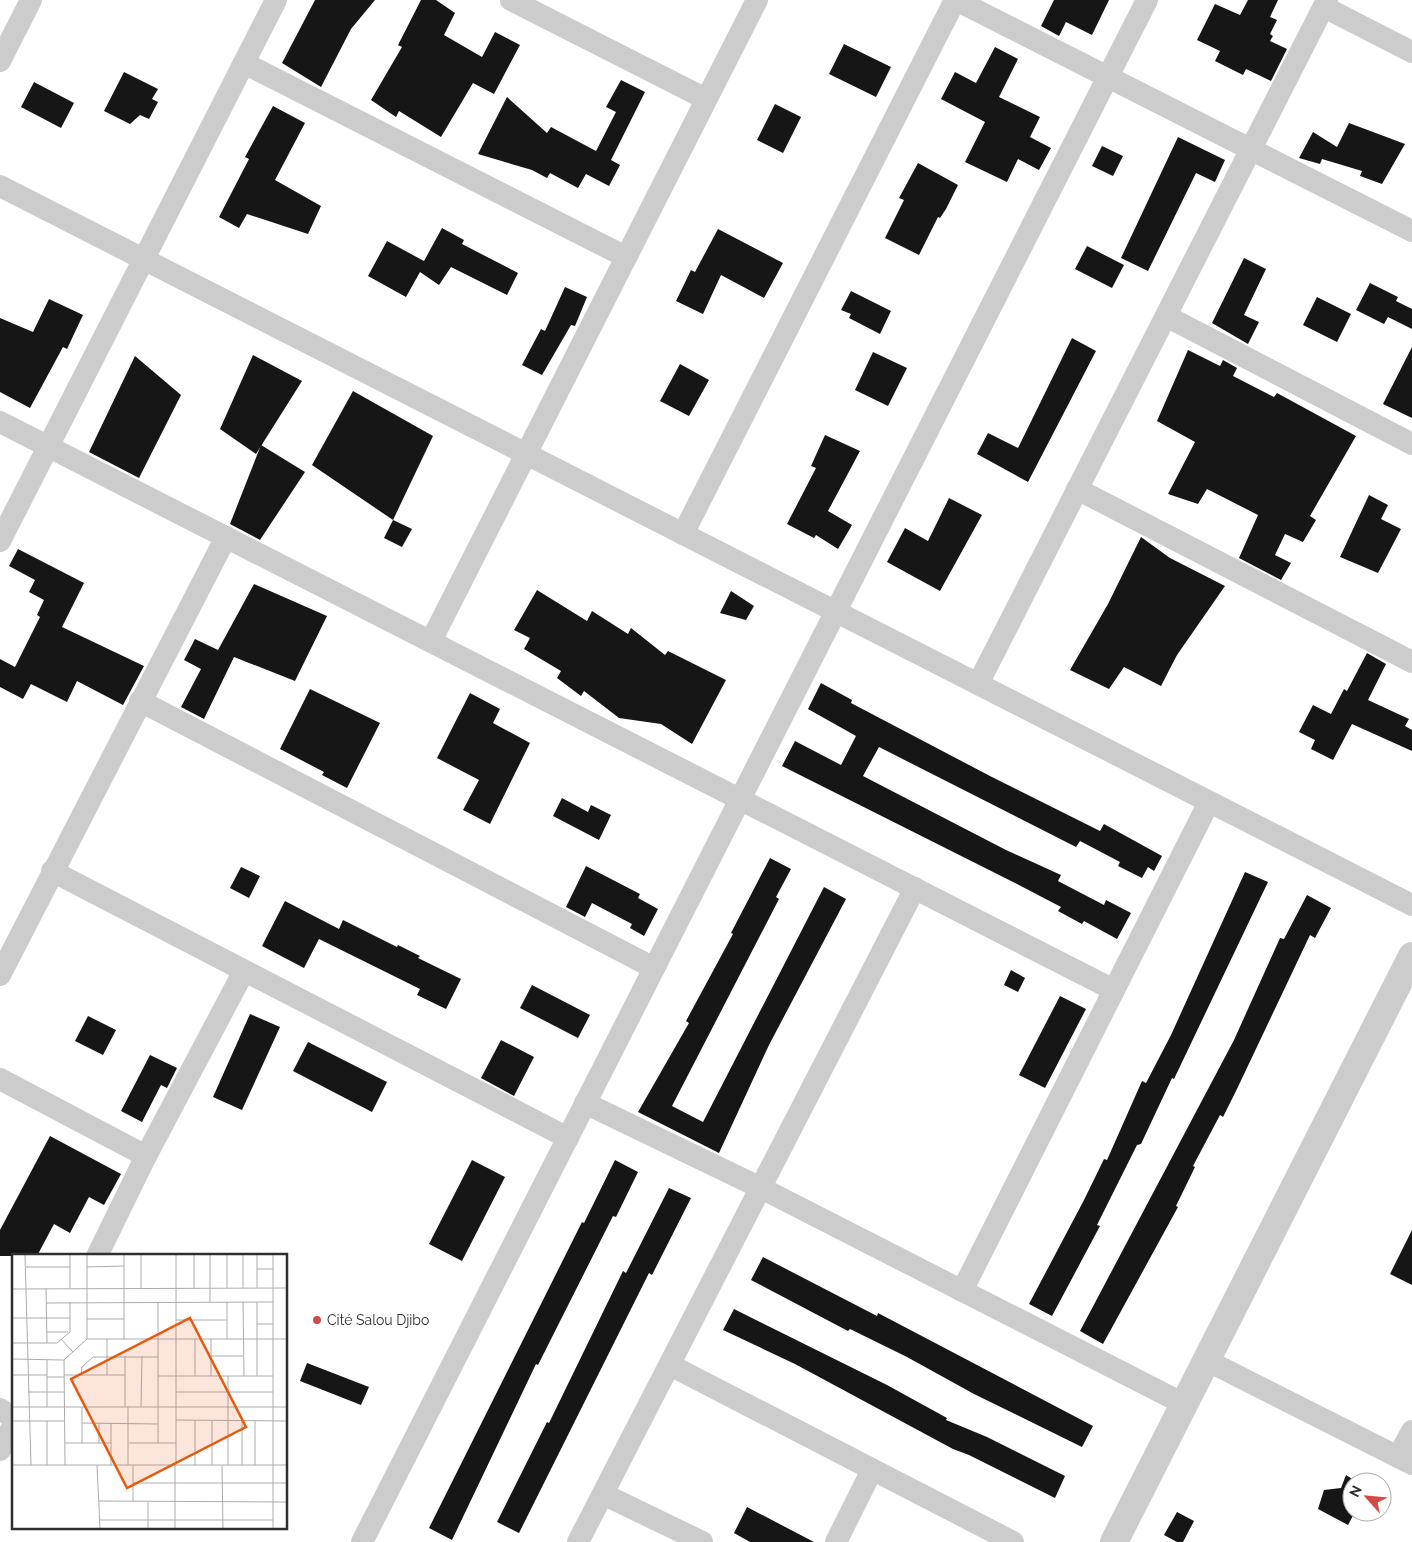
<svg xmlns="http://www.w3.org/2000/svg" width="1412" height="1542" font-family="Raleway,sans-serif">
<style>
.building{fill:#161616}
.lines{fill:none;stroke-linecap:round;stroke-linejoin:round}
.minor{stroke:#ccc;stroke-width:22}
.tertiary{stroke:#ccc;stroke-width:28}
.poi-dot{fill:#d34b45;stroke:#fff;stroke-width:2}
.labels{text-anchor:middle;stroke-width:5;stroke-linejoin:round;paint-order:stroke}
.poi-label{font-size:14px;fill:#2f2f2f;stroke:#fff;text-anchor:start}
.inset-road{fill:none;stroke:#acacac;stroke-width:1}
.view{fill:#e8590c;fill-opacity:0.15;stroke:#e8590c;stroke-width:2.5}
.inset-edge{fill:none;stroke:#2f2f2f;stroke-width:2.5}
</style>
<rect width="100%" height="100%" fill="#fff"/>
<g class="building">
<path d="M 315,0 L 375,0 L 351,29 L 321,87 L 282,63 Z"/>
<path d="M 421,0 L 436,0 L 455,13 L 444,35 L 482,57 L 495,32 L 520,45 L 494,94 L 473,83 L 441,137 L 399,111 L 396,117 L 371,100 L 402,47 L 398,45 Z"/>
<path d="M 1054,0 L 1109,0 L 1092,35 L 1066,22 L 1059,36 L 1041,26 Z"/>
<path d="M 1248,0 L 1278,0 L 1270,17 L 1277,20 L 1270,34 L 1273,36 L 1270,41 L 1287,49 L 1271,81 L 1246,69 L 1243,75 L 1215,61 L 1220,51 L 1197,40 L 1215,4 L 1240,15 Z"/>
<path d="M 844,44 L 891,67 L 876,97 L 829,74 Z"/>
<path d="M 995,47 L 1018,59 L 999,97 L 1040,117 L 1030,137 L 1051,148 L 1039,170 L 1018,159 L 1007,182 L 965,162 L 985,122 L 941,99 L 955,72 L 976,83 Z"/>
<path d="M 124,72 L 158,89 L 152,99 L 158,102 L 149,119 L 140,115 L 130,124 L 104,111 Z"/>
<path d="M 621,80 L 645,92 L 611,160 L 620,165 L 609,186 L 586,174 L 578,188 L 550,173 L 547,178 L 532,170 L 478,154 L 507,97 L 547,133 L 551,127 L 596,151 L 616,112 L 606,107 Z"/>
<path d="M 34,82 L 74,103 L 61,128 L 21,107 Z"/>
<path d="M 775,104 L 801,117 L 783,153 L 757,140 Z"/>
<path d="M 273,106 L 305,123 L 275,180 L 321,206 L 308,234 L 247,214 L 239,228 L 219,217 L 249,159 L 245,157 Z"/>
<path d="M 1349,123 L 1405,144 L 1382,184 L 1360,176 L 1362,171 L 1322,159 L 1320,164 L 1299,158 L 1313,132 L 1337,147 Z"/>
<path d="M 1178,137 L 1225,160 L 1215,182 L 1196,173 L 1148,271 L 1121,258 Z"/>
<path d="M 1102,146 L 1123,156 L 1113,176 L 1092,166 Z"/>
<path d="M 918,163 L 958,185 L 946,209 L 940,218 L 938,217 L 919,255 L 885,238 L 904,200 L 899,198 Z"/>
<path d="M 442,228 L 464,240 L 462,244 L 518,273 L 507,295 L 451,267 L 439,285 L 420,272 L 406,297 L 368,276 L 387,241 L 424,261 Z"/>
<path d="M 718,229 L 783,263 L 764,298 L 721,275 L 703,314 L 676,301 L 691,270 L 695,272 Z"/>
<path d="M 1087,246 L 1124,265 L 1112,288 L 1075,269 Z"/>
<path d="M 1244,258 L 1266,269 L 1244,315 L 1259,322 L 1248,344 L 1212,323 Z"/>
<path d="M 1370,283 L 1398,297 L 1396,301 L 1412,309 L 1412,329 L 1388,317 L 1384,324 L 1356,310 Z"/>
<path d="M 565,287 L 587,297 L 575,326 L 571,325 L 542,375 L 522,365 L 541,329 L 545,331 Z"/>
<path d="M 851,291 L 891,311 L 880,334 L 849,318 L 851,314 L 841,310 Z"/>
<path d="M 1317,297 L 1351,314 L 1337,342 L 1303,325 Z"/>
<path d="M 49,299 L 83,315 L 67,349 L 63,347 L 30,408 L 0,392 L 0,318 L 33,332 Z"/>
<path d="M 1072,338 L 1096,351 L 1028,482 L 977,454 L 988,433 L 1018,448 Z"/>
<path d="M 1412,347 L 1412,418 L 1383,404 Z"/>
<path d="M 1188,350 L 1220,366 L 1223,360 L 1237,368 L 1233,376 L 1274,397 L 1277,393 L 1356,436 L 1310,516 L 1316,520 L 1303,542 L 1285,534 L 1275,555 L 1291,563 L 1281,580 L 1239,558 L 1258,515 L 1207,489 L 1198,504 L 1168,494 L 1195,442 L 1157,421 Z"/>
<path d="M 873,352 L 907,368 L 888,406 L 855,390 Z"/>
<path d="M 253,355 L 302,381 L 256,454 L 220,429 Z"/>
<path d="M 135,356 L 181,395 L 139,478 L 89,452 Z"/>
<path d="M 680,364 L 709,380 L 689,416 L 660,401 Z"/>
<path d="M 353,391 L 433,436 L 393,520 L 312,465 Z"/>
<path d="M 825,435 L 860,451 L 828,511 L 852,525 L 838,549 L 816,535 L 814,538 L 787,524 L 816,468 L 811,466 Z"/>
<path d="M 261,445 L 305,472 L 260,540 L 230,524 Z"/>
<path d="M 1369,495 L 1388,505 L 1381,519 L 1401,529 L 1378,573 L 1340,557 Z"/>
<path d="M 949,498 L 982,515 L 940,591 L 887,562 L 905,528 L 928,541 Z"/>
<path d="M 393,520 L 412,529 L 402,547 L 384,538 Z"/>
<path d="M 1141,537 L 1170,558 L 1225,586 L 1177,655 L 1161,686 L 1124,667 L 1109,689 L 1070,670 L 1108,604 Z"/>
<path d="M 18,549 L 84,583 L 62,627 L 144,666 L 123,705 L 77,681 L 67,702 L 31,684 L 23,699 L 0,687 L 0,659 L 15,667 L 40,617 L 37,615 L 44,600 L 29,592 L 35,580 L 9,566 Z"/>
<path d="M 254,584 L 327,616 L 295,681 L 234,657 L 204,719 L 181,707 L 201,669 L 184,660 L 195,639 L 218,650 Z"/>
<path d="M 537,590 L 587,621 L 592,611 L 628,634 L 631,628 L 665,655 L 668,651 L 726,680 L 692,744 L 661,724 L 619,718 L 584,691 L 581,696 L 557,678 L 561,671 L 524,649 L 530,638 L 514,630 Z"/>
<path d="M 731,591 L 754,606 L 746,620 L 720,613 Z"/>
<path d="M 1367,653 L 1386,664 L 1368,700 L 1409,719 L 1405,726 L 1412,730 L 1412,751 L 1352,724 L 1333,760 L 1311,749 L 1315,740 L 1299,732 L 1313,705 L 1331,714 L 1344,689 L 1347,691 Z"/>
<path d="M 821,683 L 852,700 L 851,703 L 990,776 L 1100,831 L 1104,824 L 1162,856 L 1154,871 L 1148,867 L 1142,878 L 1118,866 L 1120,862 L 1080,841 L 1076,847 L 879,747 L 863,776 L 1006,850 L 1061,875 L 1058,881 L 1104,905 L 1106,900 L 1131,913 L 1117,939 L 1084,921 L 1082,924 L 1058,911 L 1061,907 L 1017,884 L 782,766 L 795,741 L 841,765 L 856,736 L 808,709 Z"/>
<path d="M 310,689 L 380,723 L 347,788 L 322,775 L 324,772 L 280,749 Z"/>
<path d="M 470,693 L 500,709 L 493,723 L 530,743 L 490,824 L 463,810 L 479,780 L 437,758 Z"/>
<path d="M 562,798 L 588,812 L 591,805 L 611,815 L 599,840 L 553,816 Z"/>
<path d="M 770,858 L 791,869 L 776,897 L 779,899 L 672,1106 L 703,1122 L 824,887 L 846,899 L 769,1045 L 719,1153 L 638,1112 L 689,1023 L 686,1021 L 733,934 L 731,933 Z"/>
<path d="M 586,866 L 640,894 L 638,898 L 658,909 L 644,936 L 630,928 L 632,924 L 592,903 L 585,917 L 566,907 Z"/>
<path d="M 241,867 L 260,876 L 249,898 L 230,888 Z"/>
<path d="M 1245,872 L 1268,882 L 1174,1079 L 1172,1078 L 1141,1144 L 1137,1145 L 1097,1225 L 1100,1226 L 1052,1316 L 1029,1304 L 1084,1200 L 1104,1159 L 1107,1160 L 1142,1081 L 1146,1083 L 1171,1035 Z"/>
<path d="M 1307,895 L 1331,908 L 1315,938 L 1310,935 L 1236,1091 L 1223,1117 L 1220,1115 L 1193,1166 L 1195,1167 L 1176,1206 L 1178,1207 L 1103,1344 L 1080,1331 L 1234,1040 L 1280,938 L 1284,939 Z"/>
<path d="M 285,901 L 339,929 L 343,920 L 397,947 L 398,945 L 420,956 L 418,958 L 461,979 L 446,1009 L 417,995 L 420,989 L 319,939 L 304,968 L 262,946 Z"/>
<path d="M 1011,970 L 1025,978 L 1018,992 L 1004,985 Z"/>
<path d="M 532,985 L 590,1015 L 578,1038 L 520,1008 Z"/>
<path d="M 1060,996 L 1086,1009 L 1045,1088 L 1019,1075 Z"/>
<path d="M 250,1014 L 280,1027 L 242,1110 L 213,1097 Z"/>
<path d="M 88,1016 L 116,1030 L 103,1055 L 75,1041 Z"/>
<path d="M 501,1040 L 534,1057 L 514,1096 L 481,1078 Z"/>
<path d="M 308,1042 L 387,1082 L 372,1112 L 293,1071 Z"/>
<path d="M 150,1055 L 177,1068 L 167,1088 L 161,1085 L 142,1122 L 121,1111 Z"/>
<path d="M 50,1136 L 121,1174 L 104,1205 L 89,1197 L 70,1233 L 54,1224 L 37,1256 L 0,1256 L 0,1230 Z"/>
<path d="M 472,1160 L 505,1177 L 462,1261 L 429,1244 Z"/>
<path d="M 615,1160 L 638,1172 L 616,1217 L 613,1216 L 538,1365 L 536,1364 L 452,1540 L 429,1528 L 582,1222 L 584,1223 Z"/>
<path d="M 669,1188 L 691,1198 L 652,1275 L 649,1273 L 519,1533 L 497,1522 L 547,1422 L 549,1423 L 623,1271 L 626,1273 Z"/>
<path d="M 1412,1230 L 1412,1285 L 1390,1274 Z"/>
<path d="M 763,1257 L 877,1316 L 878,1313 L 1093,1426 L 1082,1447 L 974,1394 L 907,1357 L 850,1329 L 848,1331 L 751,1280 Z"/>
<path d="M 734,1309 L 887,1385 L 947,1418 L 946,1420 L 987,1437 L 1065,1476 L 1055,1498 L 969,1455 L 953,1449 L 795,1364 L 723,1330 Z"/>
<path d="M 307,1363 L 369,1387 L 361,1405 L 300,1381 Z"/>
<path d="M 1346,1475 L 1357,1482 L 1352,1482 L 1352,1512 L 1355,1512 L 1348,1525 L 1318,1509 L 1324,1490 L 1341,1488 Z"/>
<path d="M 747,1507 L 814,1542 L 750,1542 L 734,1533 Z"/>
<path d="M 1177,1512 L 1194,1521 L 1183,1542 L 1177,1542 L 1164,1535 Z"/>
</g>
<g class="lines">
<g class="minor">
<path d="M 511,0 L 706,99"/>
<path d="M 956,0 L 1412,231"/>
<path d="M 1324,7 L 1412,52"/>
<path d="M 0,61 L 31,0"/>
<path d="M 244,63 L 626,257"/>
<path d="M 0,186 L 1412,905"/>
<path d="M 1166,316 L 1412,444"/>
<path d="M 0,422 L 1114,990"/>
<path d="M 1077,489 L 1412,662"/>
<path d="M 683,534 L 955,0"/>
<path d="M 0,541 L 276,0"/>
<path d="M 431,641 L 757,0"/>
<path d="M 978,684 L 1327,0"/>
<path d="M 140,701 L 654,968"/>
<path d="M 52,871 L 568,1138"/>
<path d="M 0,975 L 226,537"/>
<path d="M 0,1079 L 146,1156"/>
<path d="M 585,1103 L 761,1188 L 1184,1404"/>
<path d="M 97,1256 L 146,1156 L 244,971"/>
<path d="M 962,1291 L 1209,802"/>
<path d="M 1206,1360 L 1412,1464"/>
<path d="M 670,1365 L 1013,1542"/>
<path d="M 0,1409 L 14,1418"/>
<path d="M 0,1450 L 14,1424"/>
<path d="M 1398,1457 L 1412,1431"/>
<path d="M 603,1494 L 702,1542"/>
<path d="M 362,1542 L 1147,0"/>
<path d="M 578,1542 L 915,888"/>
<path d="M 836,1542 L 872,1470"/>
</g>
<path class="tertiary" d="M 1114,1542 L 1412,956"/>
</g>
<circle class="poi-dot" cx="317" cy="1320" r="5"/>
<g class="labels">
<g class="poi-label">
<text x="327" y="1325">Cité Salou Djibo</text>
</g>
</g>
<g transform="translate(12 1254)">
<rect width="275" height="275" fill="#fff"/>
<path class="inset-road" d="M 13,1 L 19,211M 58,1 L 58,34M 75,1 L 75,85M 112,1 L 112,85M 129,1 L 129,34M 164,1 L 164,211M 182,1 L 182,34M 198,1 L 198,48M 215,1 L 215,34M 231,1 L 231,34M 245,1 L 245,34M 261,1 L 261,274M 14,13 L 58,13M 75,13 L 112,12M 245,15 L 261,15M 34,34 L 35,89M 0,35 L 275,34M 146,48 L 146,189M 215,48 L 215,85M 231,48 L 232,122M 245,48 L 245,122M 34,49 L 261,48M 0,64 L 58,64M 75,65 L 112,65M 164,66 L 215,66M 245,70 L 261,70M 35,78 L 56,78M 49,85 L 61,98M 183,85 L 183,122M 199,85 L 199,122M 0,89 L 45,89 L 58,78 L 58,48M 199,102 L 231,102M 0,105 L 52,106 L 75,85 L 275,85M 35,106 L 35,153M 52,106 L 53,211M 0,121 L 35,121M 52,121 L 113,121M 69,121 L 70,113 L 81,103 L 146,103M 95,121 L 95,85M 146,122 L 261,122M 216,122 L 216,211M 35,123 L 52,123M 16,138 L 52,138M 164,138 L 261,138M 0,153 L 275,153M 113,153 L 113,102M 116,153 L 116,211M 129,153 L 130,102M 164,166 L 275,167M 0,167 L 52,167M 243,167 L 243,211M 70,169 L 146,170M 87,169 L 87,189M 53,189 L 99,189M 70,189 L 70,153M 117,189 L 164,189M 0,211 L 275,211M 35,211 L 35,167M 85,211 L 88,274M 99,211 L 99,169M 121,211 L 121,247M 163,211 L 163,274M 183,211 L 183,166M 200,211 L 200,167M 210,211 L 211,274M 230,211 L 230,167M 121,229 L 275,229M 87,247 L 275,248M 136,248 L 136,274M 88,266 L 261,266"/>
<path class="view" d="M 178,64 L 234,173 L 115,234 L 59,125 Z"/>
<rect width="275" height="275" class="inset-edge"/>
</g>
<g transform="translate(1367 1497) rotate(297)"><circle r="24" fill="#ffffff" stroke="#acacac"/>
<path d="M0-4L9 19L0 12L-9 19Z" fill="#d34b45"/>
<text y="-8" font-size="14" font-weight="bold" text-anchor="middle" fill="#2f2f2f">N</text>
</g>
</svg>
